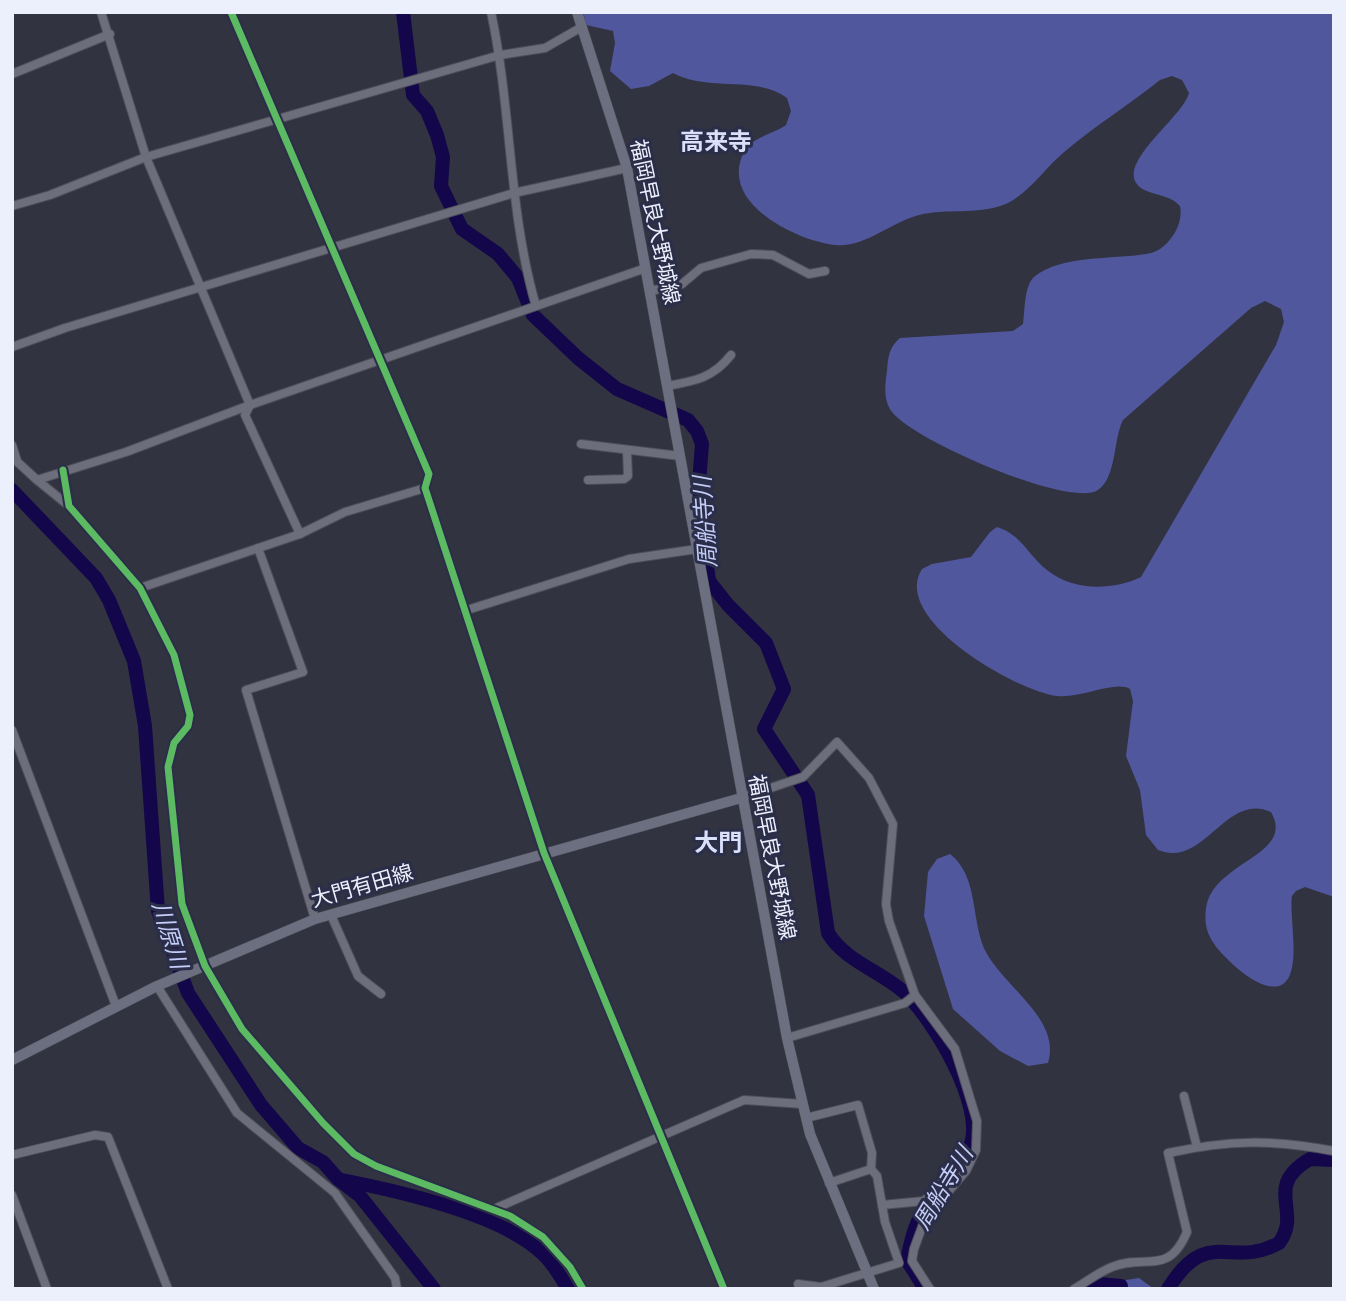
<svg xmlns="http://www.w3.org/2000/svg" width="1346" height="1301" font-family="Signika,'Noto Sans JP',sans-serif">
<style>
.forest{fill:#50579d}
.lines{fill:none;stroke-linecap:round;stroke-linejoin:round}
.river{stroke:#13064b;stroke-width:14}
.minor-casing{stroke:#4d4e59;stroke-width:10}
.major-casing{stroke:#4d4e59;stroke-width:11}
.minor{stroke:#6c6e7b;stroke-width:8}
.major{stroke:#6c6f7f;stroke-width:10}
.cycleway-casing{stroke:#2a2e48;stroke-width:11}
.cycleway{stroke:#5cba63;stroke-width:7}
.labels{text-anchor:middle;stroke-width:6;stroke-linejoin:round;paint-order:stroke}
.street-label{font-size:21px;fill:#eceffc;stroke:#2a2e48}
.water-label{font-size:23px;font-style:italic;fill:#c4ccf8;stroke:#2a2e48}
.quarter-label{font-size:24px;font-weight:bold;fill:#dadffa;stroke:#2a2e48}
</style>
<rect width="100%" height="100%" fill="#313341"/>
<g class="forest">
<path d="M 583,12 L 1334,12 L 1334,897 L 1305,887 L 1296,891 L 1292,896 C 1288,919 1308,994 1268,986 C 1250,982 1228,961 1217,948 C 1207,935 1204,925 1206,908 C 1213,861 1296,856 1271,812 C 1226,791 1204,869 1158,850 L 1146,835 L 1140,790 L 1126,756 L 1133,701 L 1130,689 C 1116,680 1079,699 1057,696 C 1016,691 890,619 922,569 L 932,564 L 971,557 L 990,532 L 997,527 C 1022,535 1028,555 1047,570 C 1073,591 1112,591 1141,577 L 1276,345 L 1284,322 L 1281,309 L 1265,301 L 1251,308 L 1123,420 C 1113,439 1117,477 1098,490 C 1070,509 913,440 892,412 C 883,400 885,385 887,371 C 888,357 889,347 900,338 L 1013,331 L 1023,324 C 1025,311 1024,286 1034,277 C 1061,254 1119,260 1151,253 C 1169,248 1184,224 1180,206 C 1169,194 1153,196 1141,188 C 1111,166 1182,119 1189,93 L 1182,80 L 1172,76 L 1160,80 C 1129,105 1093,127 1063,153 C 1044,169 1027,196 1003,205 C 976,215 947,208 919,215 C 891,222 865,248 835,245 C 796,241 720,203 743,154 C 750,137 772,135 786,125 L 791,111 L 787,98 C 756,75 707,92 673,73 L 649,86 L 631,89 L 610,71 L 615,43 L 613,31 L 586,25 Z"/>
<path d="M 950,854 C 980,877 970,924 987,954 C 1007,989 1061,1020 1048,1063 L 1028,1066 L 1000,1051 L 953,1009 L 924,916 L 928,872 L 937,859 Z"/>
<path d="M 1139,1278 L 1154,1289 L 1125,1289 L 1126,1280 Z"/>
</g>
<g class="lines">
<g class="river">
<path d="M 403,12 L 413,95 L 427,111 L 437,135 L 443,157 L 441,186 L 455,215 L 462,229 L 498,254 L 518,278 L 533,315 L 578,358 L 617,389 L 688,420 L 697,431 L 702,444 L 698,496 L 709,581 L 728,605 L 766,643 L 784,689 L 764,729 L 808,795 L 828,933 C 845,961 880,971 904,992 C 933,1019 984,1104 971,1144 C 961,1173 938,1190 922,1214 C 914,1226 910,1246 907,1260 L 925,1289"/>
<path d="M 12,490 L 96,578 L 109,600 L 134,661 L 145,726 L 158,911 L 188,993 L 261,1105 L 298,1148 L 323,1162 L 338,1179 L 360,1196 L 434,1289"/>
<path d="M 342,1180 C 398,1191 502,1214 543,1254 C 553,1263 561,1277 568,1289"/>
<path d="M 1086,1289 L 1099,1284 L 1121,1286 L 1121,1289"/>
<path d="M 1168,1289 C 1208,1224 1231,1270 1279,1243 C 1303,1211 1262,1187 1310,1159 L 1334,1160"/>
</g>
<defs>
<g id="minor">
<path d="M 101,12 L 146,157 L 250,405 L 245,415 L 300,534 L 140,588"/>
<path d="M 231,12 L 429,474 L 425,488 L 544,853 L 724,1289"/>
<path d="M 491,12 C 512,110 508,210 536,306"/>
<path d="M 12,74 L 110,34"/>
<path d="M 12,206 L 50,195 L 146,157 L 500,55 L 545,48 L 580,28"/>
<path d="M 650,291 L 682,284 L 701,268 L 751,254 L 773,255 L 809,274 L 825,271"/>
<path d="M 12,347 L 65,328 L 514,193 L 627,168"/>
<path d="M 667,386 C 695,381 713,378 731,355"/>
<path d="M 581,444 L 680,456"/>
<path d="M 12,445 L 17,461"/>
<path d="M 12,457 L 37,480 L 126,452 L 250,405 L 646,268"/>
<path d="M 63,470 L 69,506 L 140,588 L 174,655 L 190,715 L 188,726 L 174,743 L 168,767 L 182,904 L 205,966 L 242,1029 L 323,1123 L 354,1154 L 376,1166 L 510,1216 L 543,1237 L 570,1267 L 583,1289"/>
<path d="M 37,480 L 69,506"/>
<path d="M 588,480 L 624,479 L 628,476 L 627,451"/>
<path d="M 300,534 L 345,512 L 425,488"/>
<path d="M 258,548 L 303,672 L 246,690 L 315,919"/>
<path d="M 464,611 L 629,559 L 697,549"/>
<path d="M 12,730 L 116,1006"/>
<path d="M 741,798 L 803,777 L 837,742 L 869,778 L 893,824 L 886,904 L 889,921 L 915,995 L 955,1049 L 977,1121 L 976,1150 L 966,1171 L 925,1219 L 914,1249 L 912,1261 L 930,1289"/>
<path d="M 331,915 L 358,976 L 381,994"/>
<path d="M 157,986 L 237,1113 L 335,1193 L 395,1278 L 397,1289"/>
<path d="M 787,1038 L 905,1003 L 915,995"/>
<path d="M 1184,1096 L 1197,1147"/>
<path d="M 806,1118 L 858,1105 L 872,1153 L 871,1169 L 829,1183"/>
<path d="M 12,1155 L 95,1135 L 108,1137 L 168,1289"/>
<path d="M 12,1195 L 47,1289"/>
<path d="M 924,1201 L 945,1179 L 957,1159"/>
<path d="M 882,1205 L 924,1201 L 934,1209"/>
<path d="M 494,1209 L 744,1100 L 803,1104"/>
<path d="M 798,1284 L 821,1287 L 899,1263 L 885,1222 L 877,1176 L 871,1169"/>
<path d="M 1074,1289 C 1086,1282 1099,1272 1112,1267 C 1146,1253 1168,1277 1187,1232 L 1168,1153 C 1229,1140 1272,1139 1334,1151"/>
</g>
<g id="major">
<path d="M 577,12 L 627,168 L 787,1038 L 810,1134 L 874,1289"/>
<path d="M 12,1060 L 157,986 L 315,919 L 741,798"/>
</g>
</defs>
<use href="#minor" class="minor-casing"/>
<use href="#major" class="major-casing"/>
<use href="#minor" class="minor"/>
<use href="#major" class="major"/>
<defs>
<g id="cycleway">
<path d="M 231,12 L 429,474 L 425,488 L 544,853 L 724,1289"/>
<path d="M 63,470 L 69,506 L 140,588 L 174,655 L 190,715 L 188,726 L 174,743 L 168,767 L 182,904 L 205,966 L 242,1029 L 323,1123 L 354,1154 L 376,1166 L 510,1216 L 543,1237 L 570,1267 L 583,1289"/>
</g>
</defs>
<use href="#cycleway" class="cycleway-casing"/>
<use href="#cycleway" class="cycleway"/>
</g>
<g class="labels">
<g class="street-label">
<text transform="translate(655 222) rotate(78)" y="7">福岡早良大野城線</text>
<text transform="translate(772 857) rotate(79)" y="7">福岡早良大野城線</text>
<text transform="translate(362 886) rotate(-16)" y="7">大門有田線</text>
</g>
<g class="water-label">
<text transform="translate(705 522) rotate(-94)" y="8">周船寺川</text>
<text transform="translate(170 935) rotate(73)" y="8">川原川</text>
<text transform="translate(943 1188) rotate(-59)" y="8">周船寺川</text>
</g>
<g class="quarter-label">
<text x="716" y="150">高来寺</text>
<text x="718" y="851">大門</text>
</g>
</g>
<rect width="1346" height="1301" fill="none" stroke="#eceffc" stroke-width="28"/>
</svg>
